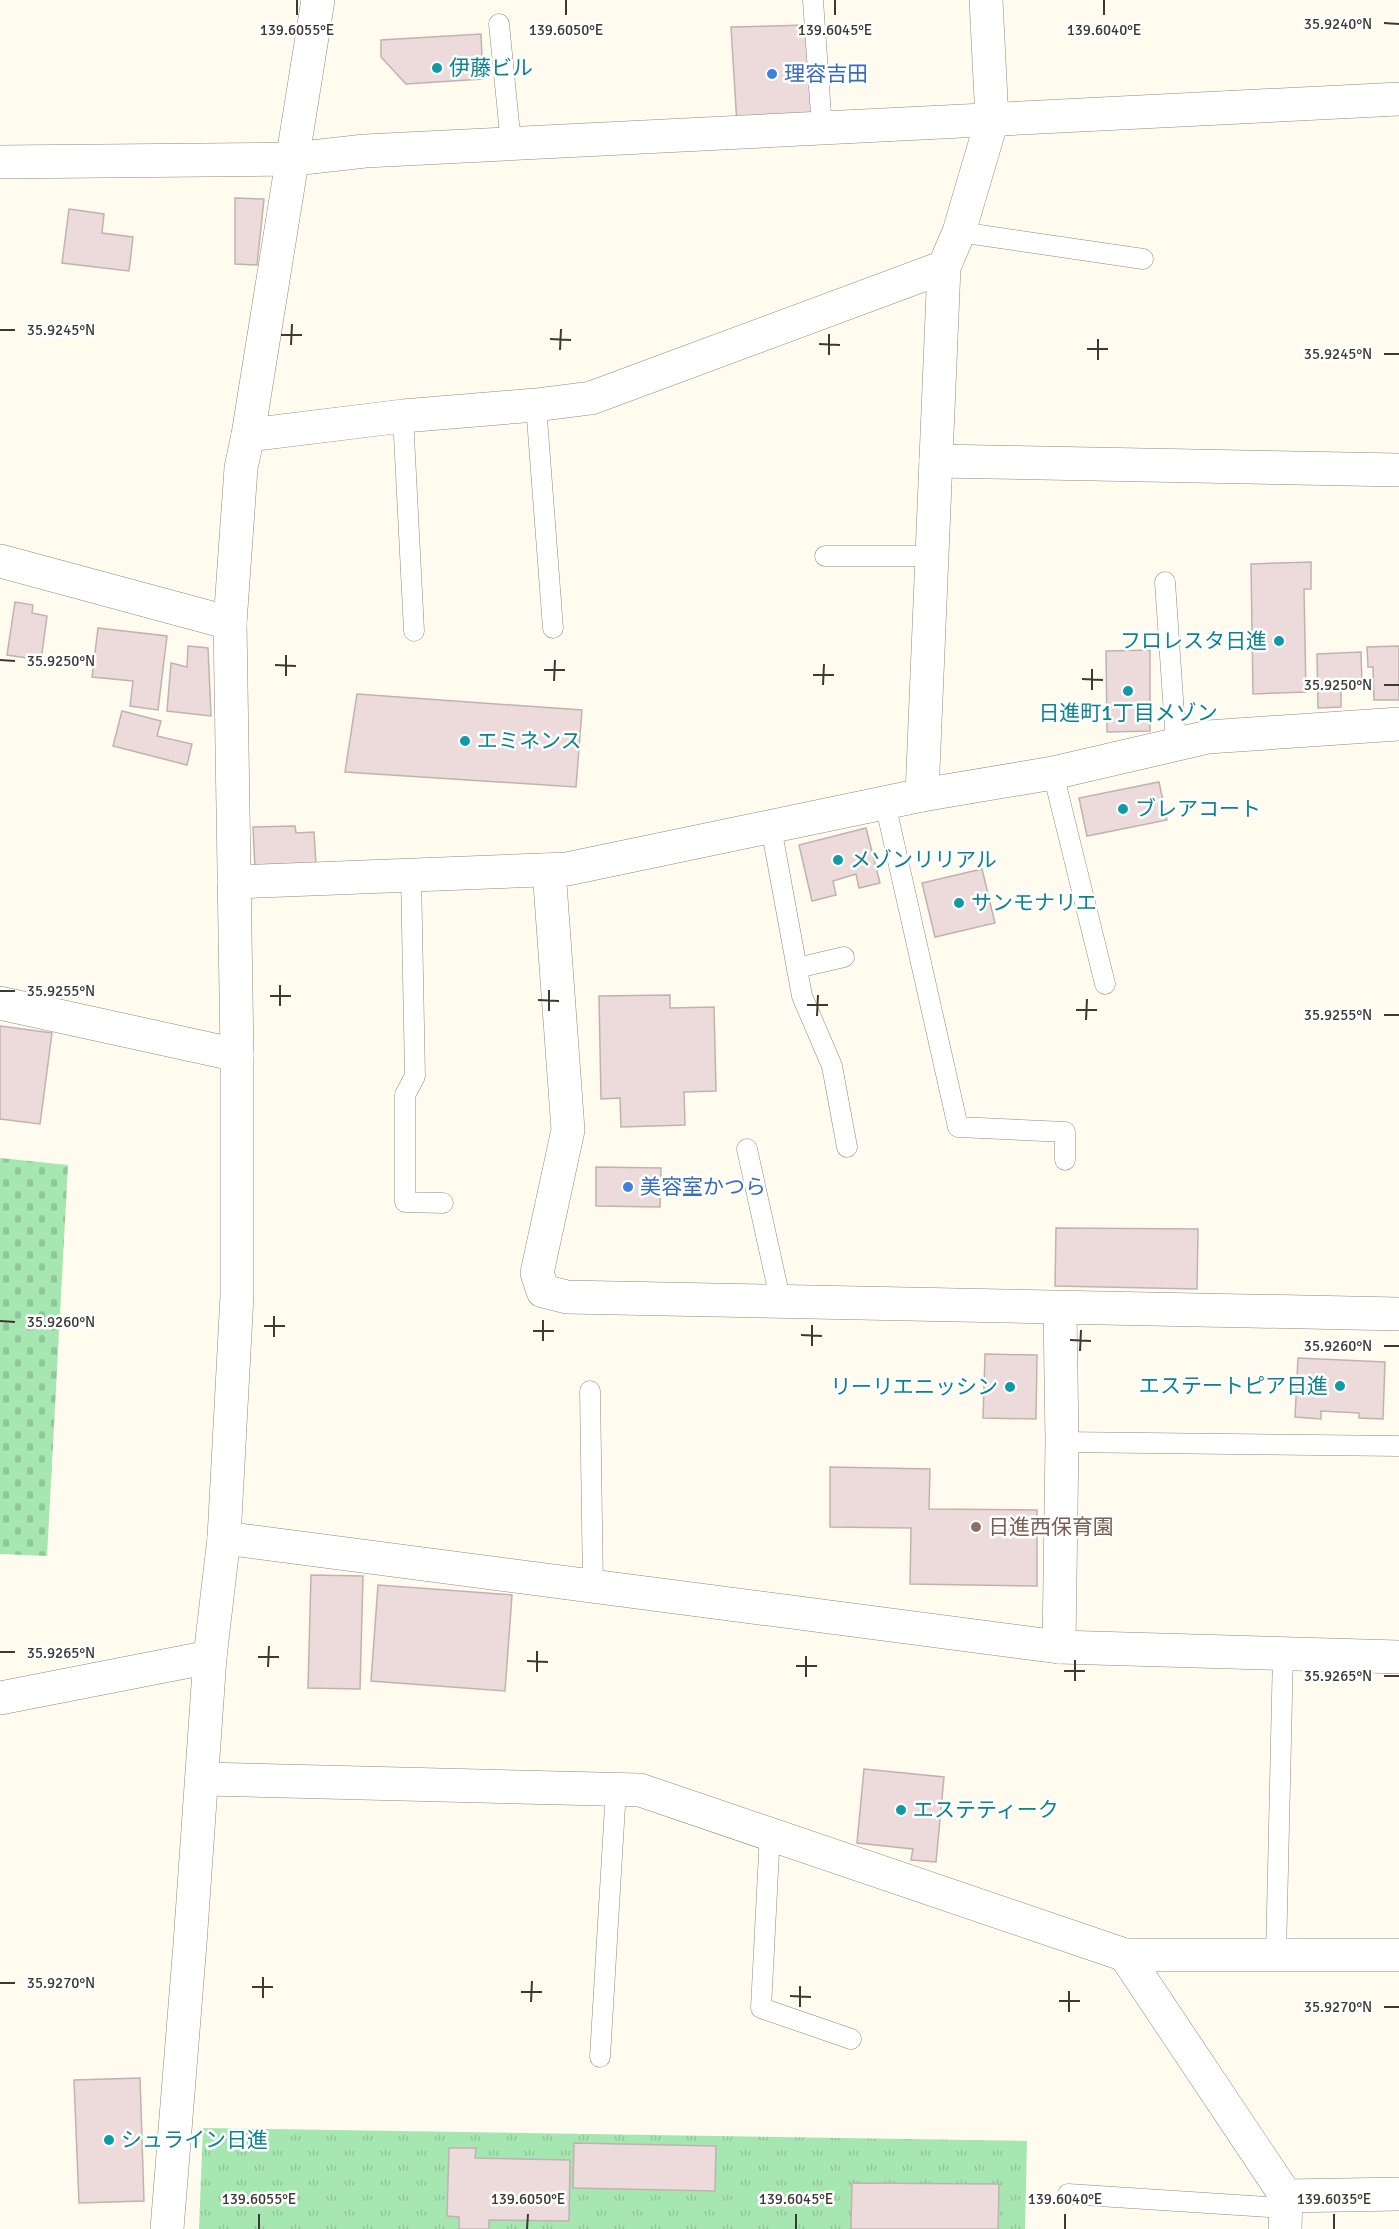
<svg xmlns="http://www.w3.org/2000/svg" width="1399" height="2229" font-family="Signika,'Noto Sans JP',sans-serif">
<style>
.cemetery{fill:url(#cemetery-stones)}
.park{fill:url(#park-tufts)}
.building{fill:#ecdbda;stroke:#c1b2b1;stroke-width:1.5}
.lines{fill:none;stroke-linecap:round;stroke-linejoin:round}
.service-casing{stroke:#8e8a7e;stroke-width:21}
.minor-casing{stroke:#8e8a7e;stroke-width:34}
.service{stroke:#fff;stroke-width:20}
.minor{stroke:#fff;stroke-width:33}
.ticks{fill:none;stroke:#3b3934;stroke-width:2}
.culture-dot{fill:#0f9aa8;stroke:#fff;stroke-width:2}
.shop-dot{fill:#3f7fe0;stroke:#fff;stroke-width:2}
.education-dot{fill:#8d6e63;stroke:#fff;stroke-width:2}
.labels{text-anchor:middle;stroke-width:5;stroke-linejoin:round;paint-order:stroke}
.culture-label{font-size:21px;fill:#0d838f;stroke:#fff;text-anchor:start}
.shop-label{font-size:21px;fill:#366cbe;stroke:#fff;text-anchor:start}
.education-label{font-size:21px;fill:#785e54;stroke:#fff;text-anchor:start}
.ticks-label{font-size:15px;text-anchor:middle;fill:#3b3934;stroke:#fff;stroke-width:5;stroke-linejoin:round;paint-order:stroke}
</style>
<defs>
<pattern id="cemetery-stones" width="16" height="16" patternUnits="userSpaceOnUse" patternTransform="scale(1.5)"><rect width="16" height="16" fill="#a6e6b1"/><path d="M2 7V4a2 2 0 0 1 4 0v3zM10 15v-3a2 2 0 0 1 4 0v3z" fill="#90c699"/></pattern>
<pattern id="park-tufts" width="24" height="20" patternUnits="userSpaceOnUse" patternTransform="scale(1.5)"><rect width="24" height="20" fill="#a6e6b1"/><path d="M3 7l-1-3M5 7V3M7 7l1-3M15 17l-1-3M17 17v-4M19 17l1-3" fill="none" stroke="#90c699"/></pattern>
</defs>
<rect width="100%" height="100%" fill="#fffbee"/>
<path class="cemetery" d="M 0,1158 L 68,1165 L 47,1556 L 0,1554 Z"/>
<path class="park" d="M 203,2128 L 1027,2141 L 1025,2229 L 199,2229 Z"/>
<g class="building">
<path d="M 807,25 L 814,120 L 737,125 L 731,27 Z"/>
<path d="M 481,34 L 483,79 L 406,84 L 381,57 L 381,40 Z"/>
<path d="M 235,198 L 264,199 L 257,265 L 235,264 Z"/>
<path d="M 69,209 L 104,214 L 102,233 L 133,237 L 129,271 L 62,263 Z"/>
<path d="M 1311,562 L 1311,589 L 1304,589 L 1306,692 L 1253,694 L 1251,564 Z"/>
<path d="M 15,602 L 33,605 L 32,613 L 47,616 L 41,660 L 7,655 Z"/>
<path d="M 98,628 L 167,636 L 158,710 L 130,706 L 133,681 L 92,677 Z"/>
<path d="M 188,646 L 208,648 L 211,716 L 167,711 L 171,663 L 187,667 Z"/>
<path d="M 1399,646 L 1399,700 L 1374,700 L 1373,667 L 1368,667 L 1367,647 Z"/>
<path d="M 1150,650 L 1150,731 L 1107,732 L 1106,651 Z"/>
<path d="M 1361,652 L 1362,686 L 1341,686 L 1341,707 L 1318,708 L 1317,654 Z"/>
<path d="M 357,694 L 582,710 L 576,787 L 345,772 Z"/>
<path d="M 122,711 L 161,721 L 157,736 L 192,744 L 187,765 L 113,746 Z"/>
<path d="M 1159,782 L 1167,820 L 1087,836 L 1079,798 Z"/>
<path d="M 295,826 L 296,833 L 314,832 L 316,865 L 255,868 L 253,827 Z"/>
<path d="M 866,828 L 880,883 L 859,888 L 856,874 L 833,881 L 836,895 L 812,901 L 799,845 Z"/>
<path d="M 982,869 L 995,923 L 935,937 L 922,883 Z"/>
<path d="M 670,995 L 670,1008 L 714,1007 L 716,1091 L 684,1092 L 685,1125 L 621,1127 L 620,1098 L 601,1099 L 599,996 Z"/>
<path d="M 0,1026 L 52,1033 L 40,1124 L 0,1119 Z"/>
<path d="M 596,1167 L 661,1168 L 660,1207 L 596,1206 Z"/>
<path d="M 1056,1228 L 1198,1229 L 1197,1289 L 1055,1286 Z"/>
<path d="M 985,1354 L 1037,1355 L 1036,1419 L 983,1418 Z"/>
<path d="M 1298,1358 L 1385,1362 L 1383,1419 L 1359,1418 L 1359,1413 L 1321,1411 L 1321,1419 L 1295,1417 Z"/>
<path d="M 830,1467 L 930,1469 L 929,1509 L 1037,1510 L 1037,1586 L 910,1584 L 911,1528 L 830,1527 Z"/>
<path d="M 311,1575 L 363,1576 L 360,1689 L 308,1688 Z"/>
<path d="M 378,1585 L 512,1595 L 505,1691 L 371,1681 Z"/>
<path d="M 864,1769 L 944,1777 L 936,1862 L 911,1860 L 913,1849 L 857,1843 Z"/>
<path d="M 140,2078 L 144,2201 L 79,2203 L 74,2080 Z"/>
<path d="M 574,2143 L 716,2146 L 715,2191 L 573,2188 Z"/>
<path d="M 449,2148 L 476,2148 L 475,2158 L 570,2160 L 569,2221 L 489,2220 L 489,2229 L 459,2229 L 459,2217 L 447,2216 Z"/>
<path d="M 852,2183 L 999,2184 L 998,2229 L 851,2229 Z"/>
</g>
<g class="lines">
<defs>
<g id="service">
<path d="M 813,0 L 822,129"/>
<path d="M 499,24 L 511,144"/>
<path d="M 959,232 L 1143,259"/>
<path d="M 536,405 L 553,628"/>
<path d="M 403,416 L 414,631"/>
<path d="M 825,556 L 932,556"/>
<path d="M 1165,582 L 1176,743"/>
<path d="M 1053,773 L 1105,984"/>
<path d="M 885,803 L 958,1127 L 1065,1132 L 1065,1160"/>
<path d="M 771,827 L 802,996 L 832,1066 L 847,1147"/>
<path d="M 411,875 L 415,1076 L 405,1095 L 405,1202 L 443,1203"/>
<path d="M 797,968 L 844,957"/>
<path d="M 747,1149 L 781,1303"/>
<path d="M 590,1391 L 593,1586"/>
<path d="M 1062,1442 L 1399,1446"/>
<path d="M 770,1833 L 761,2008 L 851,2039"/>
<path d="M 1276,1955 L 1283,1654"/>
<path d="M 600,2057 L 616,1789"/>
<path d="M 1068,2194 L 1285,2208"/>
</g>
<g id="minor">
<path d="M 0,162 L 294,159 L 365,151 L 1399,99"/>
<path d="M 248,435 L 403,416 L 536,405 L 591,398 L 944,267"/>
<path d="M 936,461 L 1399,470"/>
<path d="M 0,561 L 230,623"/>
<path d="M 922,795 L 944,267 L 959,232 L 992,120 L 986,0"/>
<path d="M 549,870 L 568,1130 L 537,1273 L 543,1291 L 567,1297 C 845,1304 1122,1310 1399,1314"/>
<path d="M 234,882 L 567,869 L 922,795 L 1053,773 L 1208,737 L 1399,724"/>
<path d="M 0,1003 L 237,1055"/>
<path d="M 224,1538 L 1059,1647 L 1399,1657"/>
<path d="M 1059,1647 L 1062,1442 L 1060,1310"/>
<path d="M 0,1698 L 210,1657"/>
<path d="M 203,1779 L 640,1790 L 1125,1955 L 1399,1955"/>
<path d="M 1125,1955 L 1286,2196 L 1285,2229"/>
<path d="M 1286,2196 L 1399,2194"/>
<path d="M 167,2229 L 190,1944 L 210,1657 L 224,1538 L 237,1295 L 237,1055 L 230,623 L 241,468 L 248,435 L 318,0"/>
</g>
</defs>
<use href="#service" class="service-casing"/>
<use href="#minor" class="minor-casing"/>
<use href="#service" class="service"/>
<use href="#minor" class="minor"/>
</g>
<path class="ticks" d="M 297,15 L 297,0M 566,15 L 566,0M 835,15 L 835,0M 1104,15 L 1104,0M 1384,23 L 1399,24M 0,330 L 15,330M 281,335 L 302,335M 550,339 L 571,340M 819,344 L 840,345M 291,345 L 292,324M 1087,349 L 1108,349M 560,350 L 561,329M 1384,354 L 1399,354M 829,355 L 829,334M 1098,360 L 1098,339M 0,660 L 15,661M 275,665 L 296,666M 544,670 L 565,670M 813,675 L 834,675M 286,676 L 286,655M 1082,679 L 1103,680M 554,681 L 555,660M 823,685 L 824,664M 1384,685 L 1399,685M 1092,690 L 1092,669M 0,991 L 15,991M 270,996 L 291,996M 538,1000 L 559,1001M 807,1005 L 828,1005M 280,1006 L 280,985M 1076,1010 L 1097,1010M 549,1011 L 549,990M 1384,1015 L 1399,1015M 817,1016 L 818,995M 1086,1020 L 1087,999M 0,1321 L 15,1322M 264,1326 L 285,1326M 533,1331 L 554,1331M 801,1335 L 822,1336M 274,1337 L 274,1316M 1070,1340 L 1091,1341M 543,1341 L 543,1320M 812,1346 L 812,1325M 1384,1346 L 1399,1346M 1080,1351 L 1081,1330M 0,1652 L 15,1652M 258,1657 L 279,1657M 527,1661 L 548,1662M 796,1666 L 817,1666M 268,1667 L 269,1646M 1064,1671 L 1085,1671M 537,1672 L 537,1651M 1384,1676 L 1399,1676M 806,1677 L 806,1656M 1075,1681 L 1075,1660M 0,1983 L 15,1983M 252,1987 L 273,1987M 521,1992 L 542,1992M 790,1996 L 811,1997M 263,1998 L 263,1977M 1059,2001 L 1080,2001M 531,2002 L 532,1981M 800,2007 L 800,1986M 1384,2007 L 1399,2007M 1069,2012 L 1069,1991M 259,2229 L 259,2214M 527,2229 L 528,2214M 796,2229 L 796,2214M 1065,2229 L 1065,2214M 1334,2229 L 1334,2214"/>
<g class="culture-dot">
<circle cx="437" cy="68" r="6"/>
<circle cx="1279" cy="641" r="6"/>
<circle cx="1128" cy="691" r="6"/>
<circle cx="465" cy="741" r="6"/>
<circle cx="1123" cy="809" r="6"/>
<circle cx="838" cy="860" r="6"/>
<circle cx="959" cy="903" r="6"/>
<circle cx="1340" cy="1386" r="6"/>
<circle cx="1010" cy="1387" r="6"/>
<circle cx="901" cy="1810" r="6"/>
<circle cx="109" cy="2140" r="6"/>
</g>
<g class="shop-dot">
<circle cx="772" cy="74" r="6"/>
<circle cx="628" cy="1187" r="6"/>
</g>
<circle class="education-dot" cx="976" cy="1527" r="6"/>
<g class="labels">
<g class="culture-label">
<text x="449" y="75">伊藤ビル</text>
<text x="1267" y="648" text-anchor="end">フロレスタ日進</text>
<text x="1128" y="720" text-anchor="middle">日進町1丁目メゾン</text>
<text x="477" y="748">エミネンス</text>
<text x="1135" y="816">ブレアコート</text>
<text x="850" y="867">メゾンリリアル</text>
<text x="971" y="910">サンモナリエ</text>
<text x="1328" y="1393" text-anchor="end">エステートピア日進</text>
<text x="998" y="1394" text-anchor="end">リーリエニッシン</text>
<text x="913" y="1817">エステティーク</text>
<text x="121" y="2147">シュライン日進</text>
</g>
<g class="shop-label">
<text x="784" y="81">理容吉田</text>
<text x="640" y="1194">美容室かつら</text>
</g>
<g class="education-label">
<text x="988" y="1534">日進西保育園</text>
</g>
</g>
<g class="ticks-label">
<text x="1338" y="29">35.9240°N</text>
<text x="297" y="35">139.6055°E</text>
<text x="566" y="35">139.6050°E</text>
<text x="835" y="35">139.6045°E</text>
<text x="1104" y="35">139.6040°E</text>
<text x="61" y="335">35.9245°N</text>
<text x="1338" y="359">35.9245°N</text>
<text x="61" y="666">35.9250°N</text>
<text x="1338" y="690">35.9250°N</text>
<text x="61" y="996">35.9255°N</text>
<text x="1338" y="1020">35.9255°N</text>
<text x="61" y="1327">35.9260°N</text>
<text x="1338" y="1351">35.9260°N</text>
<text x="61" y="1658">35.9265°N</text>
<text x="1338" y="1681">35.9265°N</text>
<text x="61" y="1988">35.9270°N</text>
<text x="1338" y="2012">35.9270°N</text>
<text x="259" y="2204">139.6055°E</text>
<text x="528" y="2204">139.6050°E</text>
<text x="796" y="2204">139.6045°E</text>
<text x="1065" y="2204">139.6040°E</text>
<text x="1334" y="2204">139.6035°E</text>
</g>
</svg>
